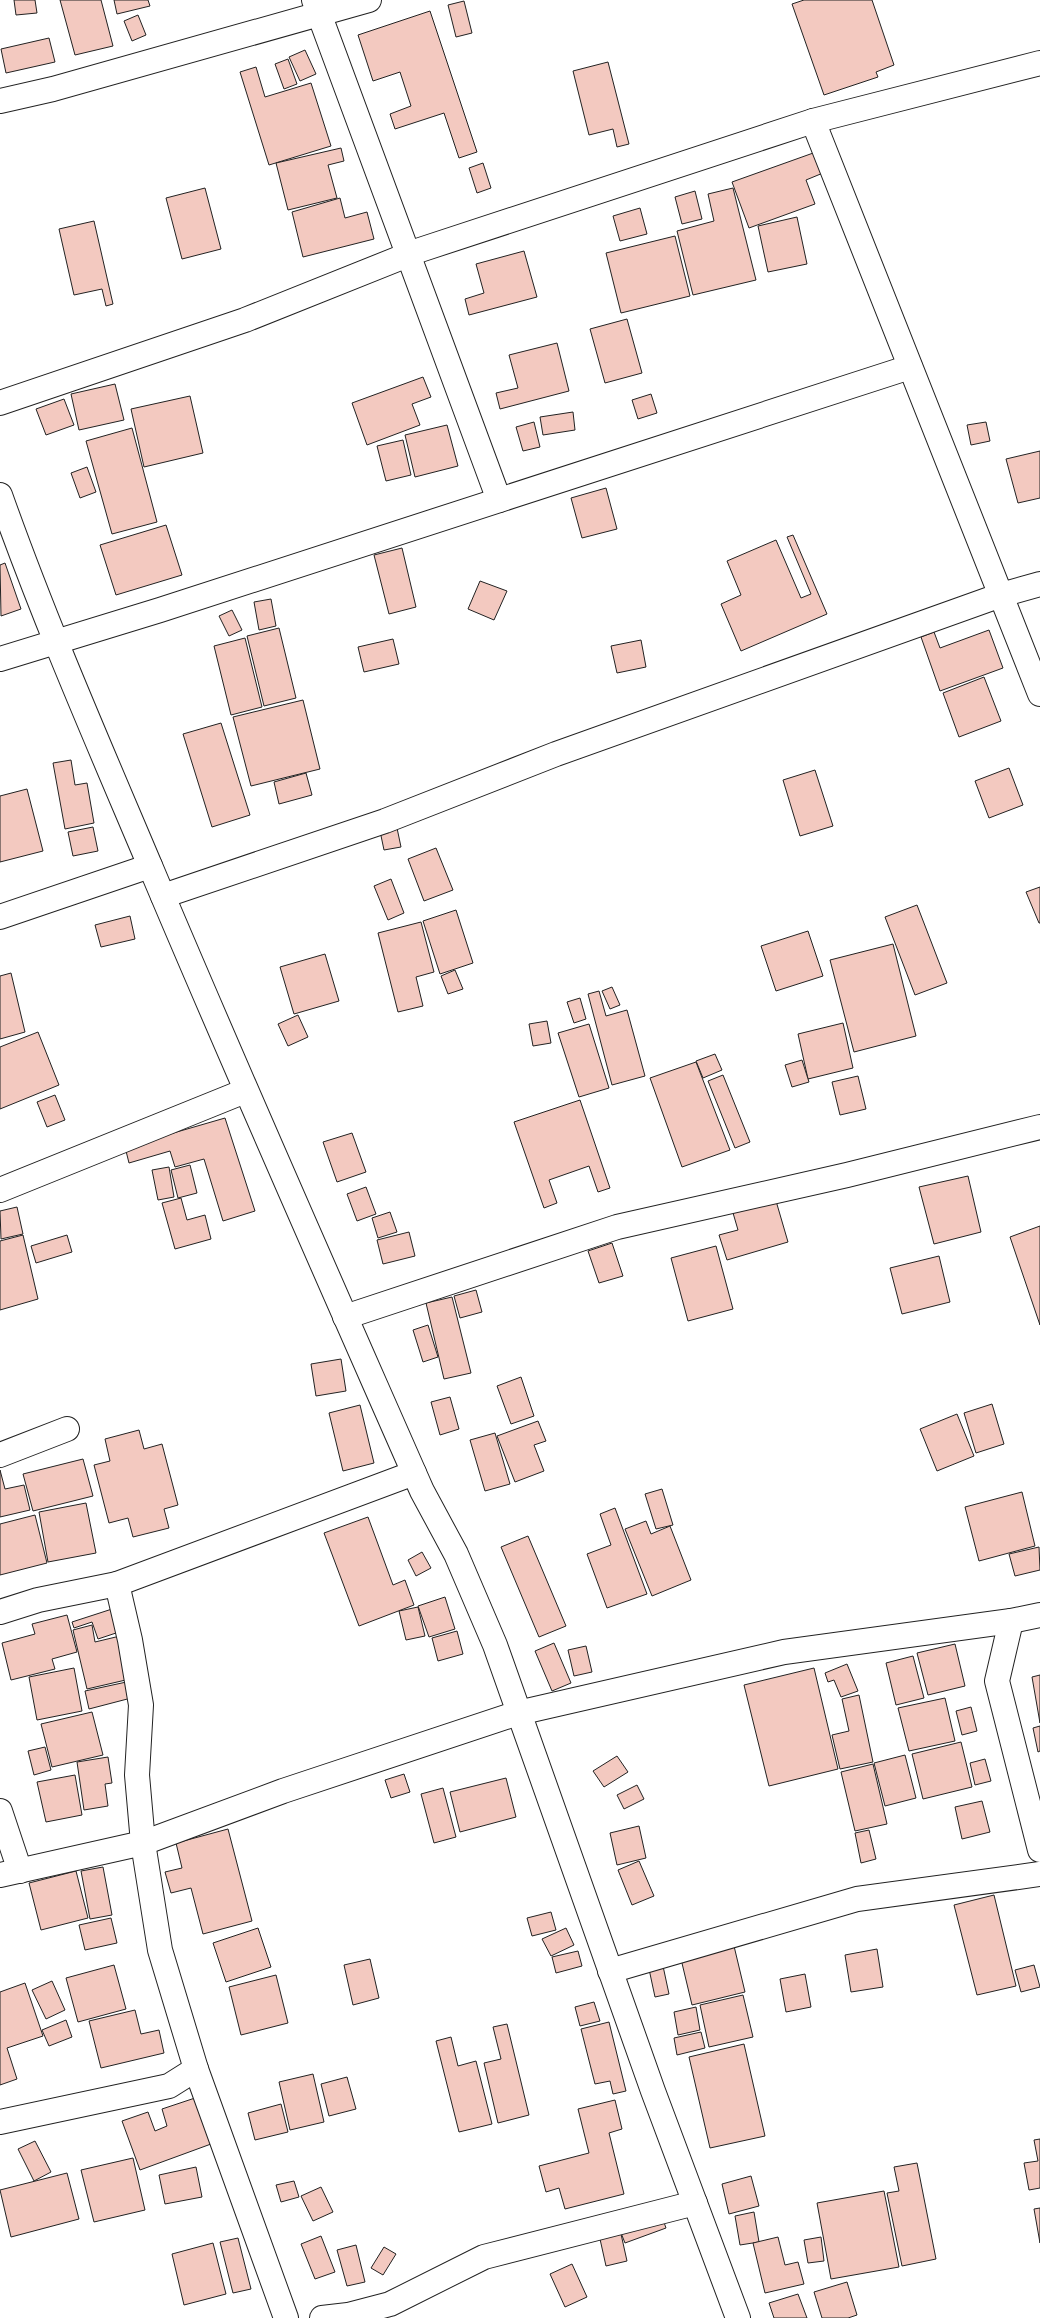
<svg xmlns="http://www.w3.org/2000/svg" width="1040" height="2318" font-family="'Exo 2',sans-serif">
<style>
.building{fill:#f3c9c0;stroke:#222}
.lines{fill:none;stroke-linecap:round;stroke-linejoin:round}
.street-casing{stroke:#222;stroke-width:26}
.street{stroke:#fff;stroke-width:24}
</style>
<rect width="100%" height="100%" fill="#fff"/>
<!-- building -->
<g class="building">
<polygon points="14,0 35,0 37,13 16,15"/>
<polygon points="60,0 101,0 113,46 75,55"/>
<polygon points="114,0 148,0 150,6 117,14"/>
<polygon points="804,0 872,0 894,65 876,72 878,77 824,95 792,4"/>
<polygon points="464,1 472,33 456,37 448,5"/>
<polygon points="430,11 477,152 459,158 444,113 395,129 390,114 411,106 400,72 373,81 358,35"/>
<polygon points="138,15 146,35 132,41 124,21"/>
<polygon points="49,38 55,62 6,73 1,49"/>
<polygon points="305,50 316,74 300,81 289,57"/>
<polygon points="288,59 297,84 284,89 275,64"/>
<polygon points="608,62 629,144 617,147 613,129 589,135 573,71"/>
<polygon points="256,67 265,97 311,83 331,146 269,165 240,72"/>
<polygon points="341,148 344,161 328,165 337,198 288,210 276,163"/>
<polygon points="816,152 823,173 806,180 815,204 749,228 732,182"/>
<polygon points="483,163 491,188 477,193 469,168"/>
<polygon points="205,188 221,249 182,259 166,198"/>
<polygon points="733,188 756,280 693,295 677,231 714,221 708,194"/>
<polygon points="695,191 702,219 682,224 675,197"/>
<polygon points="340,198 345,218 367,212 374,239 303,257 292,212"/>
<polygon points="640,208 647,234 620,241 613,216"/>
<polygon points="797,217 807,264 768,272 758,226"/>
<polygon points="94,221 113,304 106,306 102,289 74,295 59,229"/>
<polygon points="675,236 690,296 621,313 606,253"/>
<polygon points="524,251 537,297 469,315 465,299 484,293 476,264"/>
<polygon points="627,319 642,373 605,383 590,329"/>
<polygon points="557,343 569,391 500,409 496,393 518,388 509,355"/>
<polygon points="423,377 431,397 412,404 420,425 367,445 352,403"/>
<polygon points="115,384 124,420 79,430 71,394"/>
<polygon points="651,394 657,413 638,419 632,400"/>
<polygon points="190,396 203,453 144,467 131,409"/>
<polygon points="64,399 74,425 46,435 36,409"/>
<polygon points="573,412 575,430 543,435 540,417"/>
<polygon points="534,422 540,447 523,451 516,427"/>
<polygon points="986,422 990,441 971,445 967,425"/>
<polygon points="447,425 458,466 415,477 405,435"/>
<polygon points="132,428 157,522 112,534 86,441"/>
<polygon points="403,440 411,475 386,481 377,446"/>
<polygon points="1040,451 1040,498 1018,503 1006,459"/>
<polygon points="87,467 96,492 80,498 71,473"/>
<polygon points="606,488 617,529 582,538 571,498"/>
<polygon points="166,525 182,575 116,595 100,545"/>
<polygon points="793,535 827,614 741,651 721,604 741,595 727,561 776,540 801,598 811,594 787,537"/>
<polygon points="402,548 416,607 389,614 374,555"/>
<polygon points="5,563 21,609 1,616 0,565"/>
<polygon points="480,581 507,591 494,620 468,609"/>
<polygon points="271,599 276,626 259,630 254,602"/>
<polygon points="232,610 242,630 229,636 219,616"/>
<polygon points="279,628 296,698 264,706 247,636"/>
<polygon points="989,630 1003,668 940,691 921,637 934,632 940,648"/>
<polygon points="245,638 262,707 231,715 214,646"/>
<polygon points="393,639 399,664 364,672 358,647"/>
<polygon points="641,640 646,667 617,673 611,646"/>
<polygon points="984,677 1001,721 959,737 943,693"/>
<polygon points="303,700 320,769 251,786 233,717"/>
<polygon points="221,723 250,815 212,827 183,734"/>
<polygon points="71,760 75,785 87,783 94,823 65,829 53,763"/>
<polygon points="1009,768 1023,805 989,818 975,781"/>
<polygon points="815,770 833,826 800,836 783,780"/>
<polygon points="306,773 312,795 279,804 274,782"/>
<polygon points="27,789 43,851 0,862 0,796"/>
<polygon points="93,827 98,851 73,856 68,832"/>
<polygon points="397,828 401,847 384,850 380,831"/>
<polygon points="436,848 453,890 424,901 408,859"/>
<polygon points="391,879 404,913 388,920 374,886"/>
<polygon points="1040,887 1040,923 1039,923 1026,892"/>
<polygon points="917,905 947,983 915,995 885,917"/>
<polygon points="456,910 473,963 440,974 423,921"/>
<polygon points="130,916 135,939 101,947 95,925"/>
<polygon points="421,922 434,972 416,977 423,1006 398,1012 378,933"/>
<polygon points="808,931 823,976 776,991 761,946"/>
<polygon points="893,944 916,1036 854,1052 830,960"/>
<polygon points="325,954 339,1001 294,1014 280,967"/>
<polygon points="455,970 463,989 448,994 441,976"/>
<polygon points="11,973 25,1032 0,1039 0,976"/>
<polygon points="612,987 620,1005 610,1009 602,991"/>
<polygon points="599,991 606,1016 627,1010 645,1076 612,1085 588,994"/>
<polygon points="580,998 586,1019 574,1023 567,1002"/>
<polygon points="298,1015 308,1037 288,1046 278,1024"/>
<polygon points="547,1021 551,1043 533,1046 529,1024"/>
<polygon points="843,1023 853,1068 808,1079 798,1034"/>
<polygon points="589,1024 609,1088 579,1097 558,1033"/>
<polygon points="38,1032 59,1085 0,1109 0,1047"/>
<polygon points="715,1054 722,1070 703,1078 696,1061"/>
<polygon points="802,1060 809,1082 792,1087 785,1065"/>
<polygon points="696,1062 730,1150 682,1167 650,1078"/>
<polygon points="723,1075 750,1142 735,1148 708,1081"/>
<polygon points="858,1076 866,1109 840,1115 832,1082"/>
<polygon points="55,1095 65,1120 47,1127 37,1102"/>
<polygon points="580,1100 610,1188 598,1192 589,1166 549,1180 557,1203 544,1208 514,1122"/>
<polygon points="225,1118 255,1211 223,1221 204,1159 175,1167 170,1151 129,1163 125,1147"/>
<polygon points="352,1133 366,1172 337,1182 323,1142"/>
<polygon points="190,1165 197,1193 178,1198 171,1170"/>
<polygon points="169,1167 174,1197 158,1200 152,1170"/>
<polygon points="968,1176 981,1232 934,1244 919,1187"/>
<polygon points="366,1187 376,1214 357,1221 347,1194"/>
<polygon points="774,1194 788,1242 727,1260 719,1235 738,1230 731,1206"/>
<polygon points="181,1198 187,1220 205,1215 211,1239 175,1249 162,1203"/>
<polygon points="17,1207 23,1234 1,1239 0,1211"/>
<polygon points="390,1212 397,1232 378,1238 372,1218"/>
<polygon points="1040,1226 1040,1325 1010,1237"/>
<polygon points="409,1232 415,1256 383,1264 377,1240"/>
<polygon points="23,1235 38,1299 0,1310 0,1241"/>
<polygon points="67,1235 72,1252 36,1263 31,1246"/>
<polygon points="612,1243 623,1276 599,1283 588,1251"/>
<polygon points="716,1246 733,1309 688,1321 671,1258"/>
<polygon points="939,1256 950,1302 902,1314 890,1268"/>
<polygon points="476,1290 482,1312 460,1318 454,1296"/>
<polygon points="452,1297 471,1373 444,1379 426,1303"/>
<polygon points="428,1325 438,1357 423,1362 413,1330"/>
<polygon points="341,1359 346,1391 316,1396 311,1364"/>
<polygon points="521,1377 534,1416 511,1424 497,1386"/>
<polygon points="450,1397 459,1429 440,1435 431,1402"/>
<polygon points="992,1404 1004,1444 976,1453 964,1413"/>
<polygon points="360,1405 374,1463 343,1471 329,1413"/>
<polygon points="957,1414 974,1456 937,1471 920,1429"/>
<polygon points="538,1421 546,1441 534,1445 544,1471 515,1482 497,1436"/>
<polygon points="139,1430 144,1449 162,1444 178,1505 164,1509 169,1528 133,1537 128,1518 109,1523 94,1465 110,1461 105,1439"/>
<polygon points="495,1433 510,1484 485,1491 470,1440"/>
<polygon points="83,1459 93,1496 33,1511 23,1474"/>
<polygon points="0,1470 5,1489 24,1485 30,1510 0,1517"/>
<polygon points="662,1489 673,1525 656,1529 645,1494"/>
<polygon points="1022,1492 1035,1546 979,1561 965,1507"/>
<polygon points="86,1503 96,1553 48,1562 39,1512"/>
<polygon points="615,1508 647,1594 607,1608 587,1554 611,1545 600,1514"/>
<polygon points="35,1515 47,1563 0,1575 0,1524"/>
<polygon points="368,1517 393,1585 405,1580 414,1605 359,1626 324,1533"/>
<polygon points="646,1521 651,1534 670,1526 691,1580 652,1596 625,1529"/>
<polygon points="528,1536 566,1626 539,1637 501,1547"/>
<polygon points="1039,1547 1040,1570 1015,1576 1009,1554"/>
<polygon points="422,1552 431,1568 416,1576 408,1560"/>
<polygon points="445,1597 455,1629 429,1637 418,1606"/>
<polygon points="418,1607 425,1636 406,1640 399,1611"/>
<polygon points="112,1609 119,1632 98,1639 92,1622 74,1628 72,1622"/>
<polygon points="67,1615 77,1652 52,1659 55,1669 11,1680 2,1643 35,1634 32,1624"/>
<polygon points="92,1625 95,1642 120,1636 130,1679 87,1689 73,1630"/>
<polygon points="457,1631 463,1654 438,1661 432,1638"/>
<polygon points="554,1643 571,1683 552,1691 535,1651"/>
<polygon points="955,1644 965,1686 928,1695 917,1653"/>
<polygon points="586,1646 592,1672 574,1676 568,1650"/>
<polygon points="913,1656 924,1698 896,1705 886,1663"/>
<polygon points="847,1664 858,1691 841,1697 834,1680 828,1682 825,1673"/>
<polygon points="74,1668 82,1711 37,1720 29,1677"/>
<polygon points="814,1668 838,1769 769,1786 744,1685"/>
<polygon points="1040,1675 1040,1723 1032,1677"/>
<polygon points="131,1681 135,1697 89,1709 85,1691"/>
<polygon points="859,1695 873,1762 840,1769 832,1735 849,1731 842,1699"/>
<polygon points="945,1698 955,1741 909,1751 898,1708"/>
<polygon points="971,1707 977,1731 962,1735 956,1711"/>
<polygon points="92,1712 103,1755 52,1767 41,1724"/>
<polygon points="1040,1726 1040,1751 1038,1752 1033,1728"/>
<polygon points="961,1742 972,1787 923,1799 912,1754"/>
<polygon points="45,1747 51,1770 34,1775 28,1751"/>
<polygon points="905,1755 916,1798 885,1806 874,1763"/>
<polygon points="617,1756 628,1772 604,1787 593,1771"/>
<polygon points="108,1757 112,1783 105,1784 108,1806 84,1810 77,1762"/>
<polygon points="985,1759 991,1781 975,1785 970,1763"/>
<polygon points="873,1764 887,1824 855,1831 841,1772"/>
<polygon points="404,1774 410,1792 391,1798 385,1780"/>
<polygon points="75,1775 82,1815 46,1822 37,1782"/>
<polygon points="506,1778 516,1817 460,1832 450,1792"/>
<polygon points="637,1785 644,1799 624,1809 617,1795"/>
<polygon points="443,1788 456,1837 434,1843 421,1794"/>
<polygon points="982,1801 990,1832 962,1839 955,1807"/>
<polygon points="639,1826 646,1858 617,1865 610,1833"/>
<polygon points="228,1829 252,1921 203,1934 191,1888 171,1893 165,1872 182,1868 176,1843"/>
<polygon points="869,1830 876,1859 861,1863 855,1833"/>
<polygon points="639,1861 654,1896 632,1905 618,1870"/>
<polygon points="103,1867 112,1915 90,1919 81,1871"/>
<polygon points="76,1871 88,1918 41,1930 29,1883"/>
<polygon points="994,1895 1016,1986 977,1995 954,1905"/>
<polygon points="551,1912 556,1930 532,1936 527,1918"/>
<polygon points="111,1918 117,1943 85,1950 79,1925"/>
<polygon points="258,1928 271,1967 226,1982 213,1943"/>
<polygon points="566,1928 574,1945 551,1956 542,1939"/>
<polygon points="734,1946 745,1992 692,2005 681,1959"/>
<polygon points="877,1949 883,1987 851,1992 845,1955"/>
<polygon points="578,1951 582,1966 556,1973 552,1957"/>
<polygon points="370,1959 379,1998 353,2005 344,1965"/>
<polygon points="114,1965 126,2009 78,2022 66,1978"/>
<polygon points="1034,1965 1040,1987 1021,1992 1015,1970"/>
<polygon points="663,1966 669,1994 655,1997 649,1969"/>
<polygon points="805,1974 811,2007 786,2012 780,1979"/>
<polygon points="276,1975 288,2023 241,2035 229,1987"/>
<polygon points="52,1981 65,2010 46,2019 32,1990"/>
<polygon points="25,1983 43,2036 7,2048 17,2079 0,2085 0,1992"/>
<polygon points="743,1995 753,2037 709,2047 700,2005"/>
<polygon points="594,2002 600,2021 580,2026 575,2007"/>
<polygon points="696,2007 700,2030 678,2035 674,2012"/>
<polygon points="135,2010 141,2034 159,2030 164,2053 101,2068 89,2021"/>
<polygon points="66,2020 72,2037 49,2046 42,2030"/>
<polygon points="609,2022 626,2091 613,2094 610,2081 595,2084 581,2029"/>
<polygon points="507,2024 529,2115 498,2123 484,2063 501,2059 493,2027"/>
<polygon points="701,2032 705,2048 677,2055 674,2038"/>
<polygon points="451,2037 458,2066 476,2061 492,2124 459,2132 436,2041"/>
<polygon points="744,2044 765,2136 710,2148 689,2057"/>
<polygon points="313,2074 324,2122 290,2130 279,2082"/>
<polygon points="347,2077 356,2109 329,2116 321,2084"/>
<polygon points="195,2098 211,2144 140,2170 122,2121 148,2112 155,2131 167,2126 162,2109"/>
<polygon points="615,2100 622,2129 609,2133 624,2194 565,2209 559,2188 546,2192 539,2166 589,2153 578,2109"/>
<polygon points="281,2104 288,2132 255,2140 248,2113"/>
<polygon points="1040,2139 1040,2188 1029,2190 1024,2163 1038,2161 1034,2140"/>
<polygon points="35,2141 51,2172 34,2181 18,2149"/>
<polygon points="133,2158 145,2210 94,2222 81,2170"/>
<polygon points="917,2163 936,2259 902,2266 887,2193 899,2191 894,2167"/>
<polygon points="196,2167 202,2197 165,2204 159,2175"/>
<polygon points="67,2173 79,2219 11,2237 0,2190"/>
<polygon points="751,2176 759,2206 729,2214 722,2184"/>
<polygon points="294,2181 299,2197 281,2202 276,2185"/>
<polygon points="321,2187 333,2212 313,2221 301,2196"/>
<polygon points="884,2191 899,2267 831,2279 817,2203"/>
<polygon points="1040,2208 1040,2243 1034,2209"/>
<polygon points="754,2212 759,2242 740,2245 735,2216"/>
<polygon points="661,2214 666,2228 625,2243 619,2228"/>
<polygon points="621,2234 627,2261 606,2266 600,2239"/>
<polygon points="321,2236 335,2272 315,2279 301,2244"/>
<polygon points="778,2237 785,2265 798,2262 804,2284 765,2293 753,2243"/>
<polygon points="821,2237 824,2261 808,2263 804,2240"/>
<polygon points="238,2238 251,2289 233,2293 220,2242"/>
<polygon points="213,2243 226,2294 184,2305 172,2254"/>
<polygon points="356,2245 365,2282 347,2286 337,2250"/>
<polygon points="384,2247 396,2254 383,2275 371,2268"/>
<polygon points="572,2264 587,2297 565,2307 550,2274"/>
<polygon points="847,2282 857,2315 848,2318 822,2318 814,2292"/>
<polygon points="798,2294 807,2318 774,2318 769,2303"/>
</g>
<g class="lines">
<!-- street casing -->
<g class="street-casing">
<g id="street">
<polyline points="314,0 499,500"/>
<polyline points="0,101 53,89 369,0"/>
<polyline points="813,121 1040,694"/>
<polyline points="0,403 245,320 420,250 813,121 1040,63"/>
<path d="M 0,495 C 45,622 99,745 151,868 C 239,1077 331,1284 422,1491 L 456,1554 L 495,1645 L 653,2091 L 738,2318"/>
<polyline points="0,659 160,610 910,367"/>
<polyline points="163,896 385,821 556,754 1001,595 1040,584"/>
<polyline points="0,917 150,866"/>
<polyline points="0,1190 245,1091"/>
<polyline points="345,1317 617,1227 847,1175 1040,1127"/>
<polyline points="0,1455 67,1429"/>
<polyline points="117,1584 130,1640 141,1705 137,1775 143,1843 160,1950 196,2069 286,2318"/>
<polyline points="0,1612 38,1600 117,1584 414,1473"/>
<polyline points="1011,1621 997,1681 1040,1850"/>
<polyline points="0,1811 20,1871"/>
<polyline points="0,1875 143,1843 283,1791 518,1713 784,1652 1011,1621 1040,1615"/>
<polyline points="610,1971 857,1899 1040,1874"/>
<polyline points="0,2122 169,2086 196,2069"/>
<polyline points="322,2318 348,2315 390,2304 484,2257 695,2203"/>
</g>
</g>
<!-- street -->
<use href="#street" class="street"/>
</g>
</svg>
